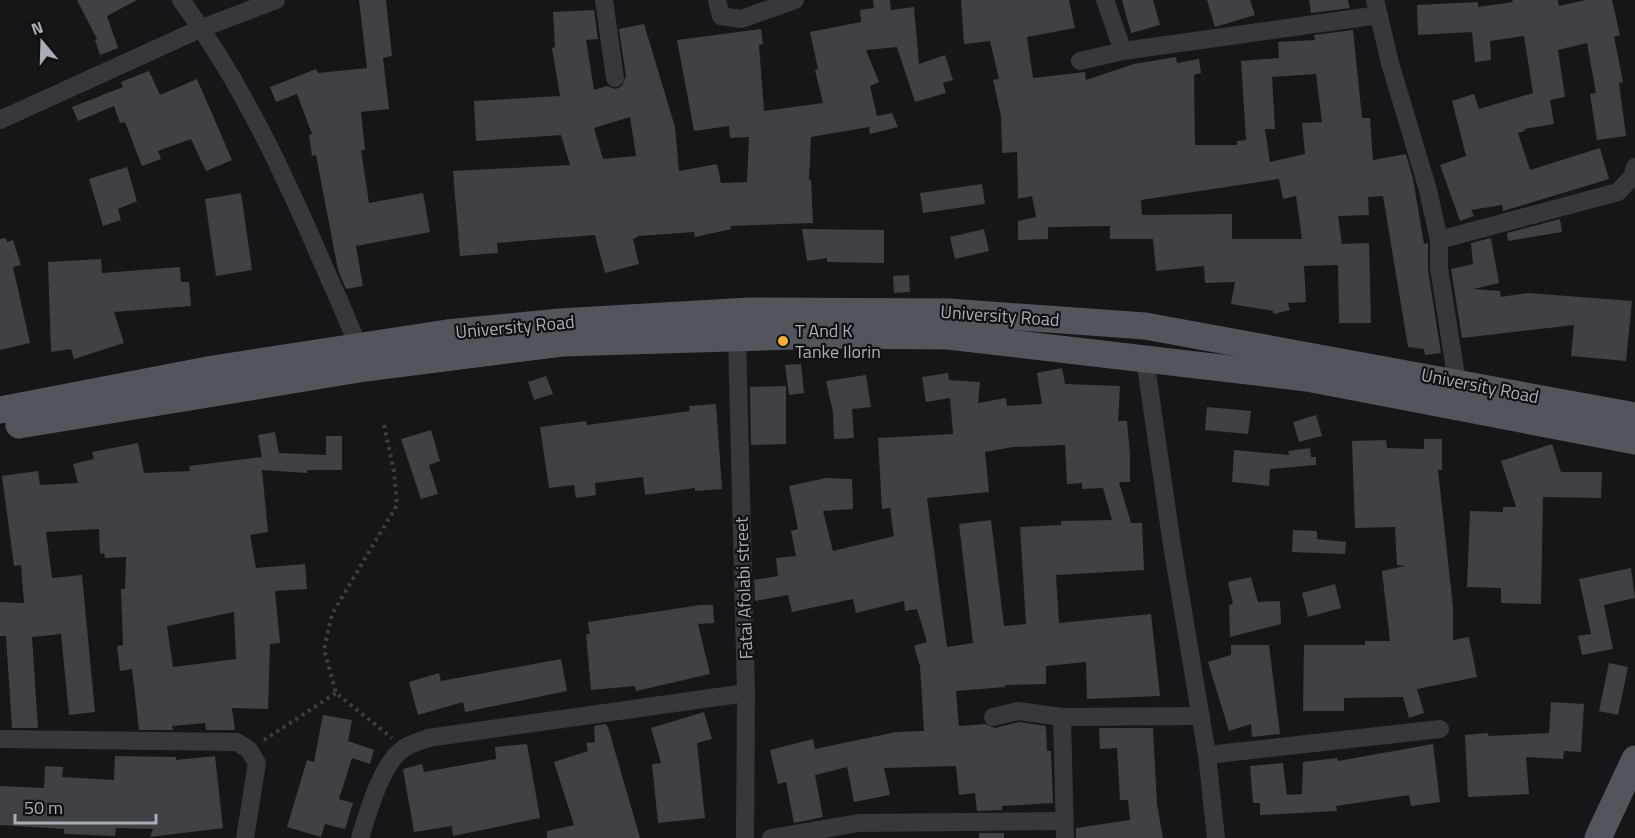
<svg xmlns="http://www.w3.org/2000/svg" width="1635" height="838" font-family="'Titillium Web',sans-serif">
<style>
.building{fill:#404145;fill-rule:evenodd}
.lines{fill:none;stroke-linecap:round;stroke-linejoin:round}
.path{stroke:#3d3f44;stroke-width:4;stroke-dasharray:3 4.5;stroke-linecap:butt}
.street{stroke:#37383d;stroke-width:18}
.primary{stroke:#53555c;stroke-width:27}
.poi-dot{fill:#f2b134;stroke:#111113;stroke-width:2}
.labels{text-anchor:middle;stroke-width:4.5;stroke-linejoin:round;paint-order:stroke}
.street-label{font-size:18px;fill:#a8adb8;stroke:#111113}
.poi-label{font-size:18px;fill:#a8adb8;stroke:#111113;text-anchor:start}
</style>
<rect width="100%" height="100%" fill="#161618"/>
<!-- building -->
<g class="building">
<polygon points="77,0 137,0 107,16 118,48 100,55 95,40 97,39"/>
<polygon points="359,0 386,0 392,56 383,58 389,109 361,112 365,150 361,150 369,203 423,193 430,232 356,246 363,286 346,289 338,270 316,155 312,156 309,135 312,134 297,94 276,102 270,87 316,69 318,73 367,68"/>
<path d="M 873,0 L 890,0 L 891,10 L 914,7 L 919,64 L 945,55 L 953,80 L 943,83 L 946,93 L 915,102 L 897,47 L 866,50 L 879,82 L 870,86 L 877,116 L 892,113 L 898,127 L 870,134 L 869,127 L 811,137 L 809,180 L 811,179 L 813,223 L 730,226 L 731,229 L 695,237 L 694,232 L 639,236 L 633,239 L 639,264 L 605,273 L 595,235 L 497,243 L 498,253 L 460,256 L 453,171 L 570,165 L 561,135 L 476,141 L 474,101 L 560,96 L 552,48 L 555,47 L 553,12 L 594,10 L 598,39 L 586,40 L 594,90 L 607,86 L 616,89 L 622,86 L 626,76 L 619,29 L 644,24 L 675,127 L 679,171 L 717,164 L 721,183 L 747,182 L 749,137 L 730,138 L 729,126 L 694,131 L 677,40 L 761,29 L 763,44 L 759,45 L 764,111 L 823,103 L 815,70 L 818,69 L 810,32 L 861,22 L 860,10 L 874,8 ZM 630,117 L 636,156 L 603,159 L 594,128 Z"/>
<path d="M 961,0 L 1069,0 L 1075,28 L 1027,37 L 1033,78 L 1085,72 L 1086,80 L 1134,64 L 1176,57 L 1177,63 L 1199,59 L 1201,73 L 1194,75 L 1195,145 L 1237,145 L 1237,141 L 1246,140 L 1241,61 L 1279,58 L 1278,42 L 1315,40 L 1314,35 L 1353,30 L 1362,118 L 1370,118 L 1373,160 L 1406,154 L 1413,179 L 1424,244 L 1428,243 L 1428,270 L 1441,353 L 1425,355 L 1424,349 L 1408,347 L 1383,196 L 1368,197 L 1369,215 L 1338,216 L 1342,244 L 1369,243 L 1371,323 L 1339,323 L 1338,265 L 1304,266 L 1306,302 L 1288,303 L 1290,310 L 1274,314 L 1273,311 L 1231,304 L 1235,282 L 1205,283 L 1204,266 L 1156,271 L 1153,239 L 1110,239 L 1110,226 L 1048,227 L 1048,239 L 1018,240 L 1018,221 L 1036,217 L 1032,196 L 1018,199 L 1017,152 L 1002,153 L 1001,116 L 993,80 L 999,79 L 990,41 L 964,44 ZM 1316,74 L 1322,122 L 1302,123 L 1305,154 L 1270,162 L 1265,129 L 1275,129 L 1272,77 ZM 1279,179 L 1283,199 L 1296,196 L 1302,239 L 1232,239 L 1232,214 L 1142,215 L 1141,200 Z"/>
<polygon points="1122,0 1153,0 1160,25 1131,33"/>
<polygon points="1207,0 1250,0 1255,15 1215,27"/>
<polygon points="1309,0 1348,0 1350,8 1311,13"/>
<polygon points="1512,0 1558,0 1559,6 1586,0 1612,0 1620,35 1614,37 1623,82 1619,83 1626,136 1597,140 1590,94 1596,93 1587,43 1558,50 1565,97 1550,100 1554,124 1524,129 1525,131 1518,133 1530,170 1600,148 1609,179 1503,211 1502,205 1471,210 1474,216 1460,221 1440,165 1466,156 1452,101 1474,94 1479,109 1533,93 1524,36 1490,41 1491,60 1475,62 1472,32 1418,35 1417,5 1478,2 1478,7 1513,2"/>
<polygon points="149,71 160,95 197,79 232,160 206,171 191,139 158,151 161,159 142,166 125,122 120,123 114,106 78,121 72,107 123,87 121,82"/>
<polygon points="127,167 137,201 118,209 121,220 103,226 89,179"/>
<polygon points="982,184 985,204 923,213 920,193"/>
<polygon points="241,193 252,270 216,276 205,199"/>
<polygon points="1560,219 1562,232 1508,241 1507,233"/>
<polygon points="802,229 884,230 884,263 827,262 827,258 807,261"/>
<polygon points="984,229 989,251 955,259 950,237"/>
<polygon points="6,238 7,242 13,240 21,265 13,267 30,343 0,350 0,239"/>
<polygon points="1491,238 1499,283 1473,289 1500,291 1501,297 1528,293 1632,301 1626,361 1571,356 1574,325 1462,338 1451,269 1473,264 1471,243"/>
<polygon points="101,259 102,273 180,267 181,282 189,282 191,306 114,312 124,343 74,359 71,349 51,352 48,262"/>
<polygon points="909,275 910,292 894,293 893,276"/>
<polygon points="801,364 804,393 789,395 785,365"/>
<path d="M 1062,368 L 1065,384 L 1120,386 L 1118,421 L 1127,421 L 1130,456 L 1130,482 L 1119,482 L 1131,523 L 1142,523 L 1144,570 L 1056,575 L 1059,623 L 1151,614 L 1160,696 L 1087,699 L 1086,662 L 1046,666 L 1046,684 L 1005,685 L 1005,687 L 956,691 L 959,726 L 985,724 L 995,728 L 1019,722 L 1046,726 L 1047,751 L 1051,751 L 1053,803 L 1002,806 L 1002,810 L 977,811 L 975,793 L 959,795 L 956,766 L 884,768 L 890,795 L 854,802 L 847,767 L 815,775 L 823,817 L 794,823 L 786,782 L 778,784 L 770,750 L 813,739 L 815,749 L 896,732 L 924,731 L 920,666 L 914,646 L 927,642 L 917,609 L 905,611 L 904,601 L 856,613 L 853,599 L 792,612 L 788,595 L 755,601 L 754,580 L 778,576 L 776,558 L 796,556 L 791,531 L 798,529 L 789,486 L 826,478 L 852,479 L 853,509 L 823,511 L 833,551 L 894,536 L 890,508 L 882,509 L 878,438 L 953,434 L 950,398 L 926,402 L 922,377 L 948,373 L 949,380 L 980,382 L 978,403 L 1006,398 L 1007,406 L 1042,404 L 1037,373 ZM 1065,445 L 1067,484 L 1082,483 L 1082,489 L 1103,488 L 1112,520 L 1061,521 L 1061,525 L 1020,527 L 1026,624 L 1004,626 L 991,520 L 959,524 L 973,643 L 947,647 L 927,498 L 989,492 L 985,452 L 1013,447 Z"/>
<polygon points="866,375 871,407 852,409 854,438 834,439 833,412 826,381"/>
<polygon points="546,376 553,394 534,400 528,382"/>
<polygon points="786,386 786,444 751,445 750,387"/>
<polygon points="716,404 722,489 695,491 695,488 645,495 643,477 595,483 596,495 576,498 574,485 549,488 540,427 586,421 587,425 690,411 689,406"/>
<polygon points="1207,407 1251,411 1248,434 1205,430"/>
<polygon points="1316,415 1322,436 1299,442 1293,422"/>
<polygon points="431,430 440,461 429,465 438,494 421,499 401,439"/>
<path d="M 275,432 L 279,453 L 326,455 L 326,436 L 342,436 L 342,470 L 307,470 L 307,473 L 262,470 L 268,532 L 250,535 L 256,568 L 305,564 L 307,589 L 275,591 L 280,643 L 270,644 L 268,709 L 232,708 L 235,730 L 206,730 L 205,723 L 172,726 L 173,730 L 139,730 L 132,669 L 120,671 L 117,646 L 123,645 L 121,589 L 125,589 L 126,557 L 105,558 L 104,553 L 100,554 L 99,529 L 46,532 L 52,578 L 82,575 L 95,712 L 69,715 L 61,634 L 32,637 L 38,728 L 12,728 L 6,636 L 0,636 L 0,602 L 24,603 L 21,565 L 14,566 L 2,476 L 38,471 L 40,485 L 78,483 L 73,464 L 94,459 L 92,452 L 138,443 L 144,473 L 190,471 L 189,466 L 262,457 L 258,435 ZM 234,612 L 236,659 L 173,667 L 167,626 Z"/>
<polygon points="1424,439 1442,439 1442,470 1438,470 1453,607 1453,640 1469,637 1477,677 1417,689 1424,713 1409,718 1403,697 1344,698 1344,711 1303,711 1304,645 1365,645 1365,641 1390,641 1382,571 1405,566 1397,565 1395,527 1355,528 1352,441 1386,440 1387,448 1424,449"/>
<polygon points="1552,444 1561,472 1602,472 1601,498 1543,497 1541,604 1501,603 1501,588 1467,587 1470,511 1503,512 1503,507 1516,507 1501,461"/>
<polygon points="1310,448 1311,457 1316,457 1316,465 1270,469 1269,486 1232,482 1234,450 1289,455 1288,451"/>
<polygon points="1293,530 1317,531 1317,539 1346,542 1345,554 1292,552"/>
<polygon points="1631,568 1635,598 1604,605 1613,649 1582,655 1578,636 1591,634 1579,579"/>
<polygon points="1251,577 1258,602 1280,601 1281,624 1230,637 1229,605 1233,604 1228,582"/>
<polygon points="1335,584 1341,608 1308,617 1302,593"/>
<polygon points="700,605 713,605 714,623 698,624 710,674 636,691 635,686 591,690 586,634 590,634 588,622"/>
<polygon points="1231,645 1269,645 1280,734 1252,737 1251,724 1229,731 1208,662 1231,655"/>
<polygon points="561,659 567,691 465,712 463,702 418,715 409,682 439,673 441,681"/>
<polygon points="1609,663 1628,667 1618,715 1599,711"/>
<polygon points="1551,702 1584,704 1581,752 1564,751 1563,759 1526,757 1529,794 1468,797 1465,735 1488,733 1488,736 1549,733"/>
<polygon points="704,712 712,739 697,743 705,818 658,823 652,764 661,763 651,728"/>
<polygon points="323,715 352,720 348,741 374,750 370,764 352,758 339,799 353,803 345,829 325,824 321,837 287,827 307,760 314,762"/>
<polygon points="605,724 608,727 640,838 547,838 547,831 574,825 554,762 588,751 586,743 595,742 594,726"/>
<polygon points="1099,728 1153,728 1157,804 1163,838 1076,838 1076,828 1130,820 1128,800 1120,800 1117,748 1100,749"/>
<polygon points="527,744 540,818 453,836 452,826 414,832 403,769 422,764 424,772 496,759 495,747"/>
<polygon points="1433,744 1440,802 1411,806 1409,795 1336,806 1337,811 1260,815 1260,803 1253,803 1250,766 1283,763 1287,795 1302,794 1303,762 1337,758 1338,761"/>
<polygon points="115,756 176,757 176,760 215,756 223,828 150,837 153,829 116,828 115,836 64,834 64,829 0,825 0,786 44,788 45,766 63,767 62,777 114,780"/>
<rect x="979" y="833" width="25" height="5"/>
</g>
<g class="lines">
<!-- path -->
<g class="path">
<polyline points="384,425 394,471 397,505 332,614 324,649 336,693 392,738"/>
<polyline points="264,740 336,693"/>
</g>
<!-- street -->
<g class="street">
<path d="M 181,0 C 240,80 283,171 322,262 C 335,293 351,324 361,356"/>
<polyline points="604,0 615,78"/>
<polyline points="717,0 721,16 741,19 795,0"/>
<polyline points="1105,0 1123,51"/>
<polyline points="1375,0 1390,63 1428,190 1439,240 1439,268 1457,382"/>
<polyline points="1080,61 1123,51 1379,15"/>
<polyline points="0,120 202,28 276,0"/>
<polyline points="1439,240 1618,192 1632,177 1635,167"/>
<polyline points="737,337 746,693 745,838"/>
<polyline points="1145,359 1172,545 1207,755 1216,838"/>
<polyline points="993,717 1018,711 1062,717 1201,716"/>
<polyline points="1062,717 1065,838"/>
<polyline points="0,739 237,742 249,750 257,763 245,838"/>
<polyline points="1207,755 1440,729"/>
<path d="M 360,838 C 368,813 382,760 406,747 C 413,743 421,741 428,738 L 746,693"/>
<polyline points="771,838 858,823 1064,821"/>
</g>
<!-- primary -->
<g class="primary">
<polyline points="0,410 213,369 447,333 560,322 749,311 949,312 1145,326 1635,416"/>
<polyline points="19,425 365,368 562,343 826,335 948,336 1307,378 1635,441"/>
<polyline points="1598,838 1635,759"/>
</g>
</g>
<!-- markers -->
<circle class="poi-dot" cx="783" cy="341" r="6"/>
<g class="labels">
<!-- street labels -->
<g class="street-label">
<text transform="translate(1000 316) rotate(4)" y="6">University Road</text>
<text transform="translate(515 327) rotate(-5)" y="6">University Road</text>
<text transform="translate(1480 386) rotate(11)" y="6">University Road</text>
<text transform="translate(744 588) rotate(-92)" y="6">Fatai Afolabi street</text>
</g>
<!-- poi labels -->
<g class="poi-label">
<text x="795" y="337">T And K<tspan x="795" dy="21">Tanke Ilorin</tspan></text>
</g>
</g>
<!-- north arrow -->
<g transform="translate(42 42) rotate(341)" stroke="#111113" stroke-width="4.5" paint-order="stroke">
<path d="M0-4.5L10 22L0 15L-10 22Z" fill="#a8adb8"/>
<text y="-9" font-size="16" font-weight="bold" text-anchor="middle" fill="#a8adb8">N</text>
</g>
<!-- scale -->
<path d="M15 814v9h141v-9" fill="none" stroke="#a8adb8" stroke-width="3"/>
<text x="24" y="814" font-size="18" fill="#a8adb8" stroke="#111113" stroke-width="4.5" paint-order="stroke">50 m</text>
</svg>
